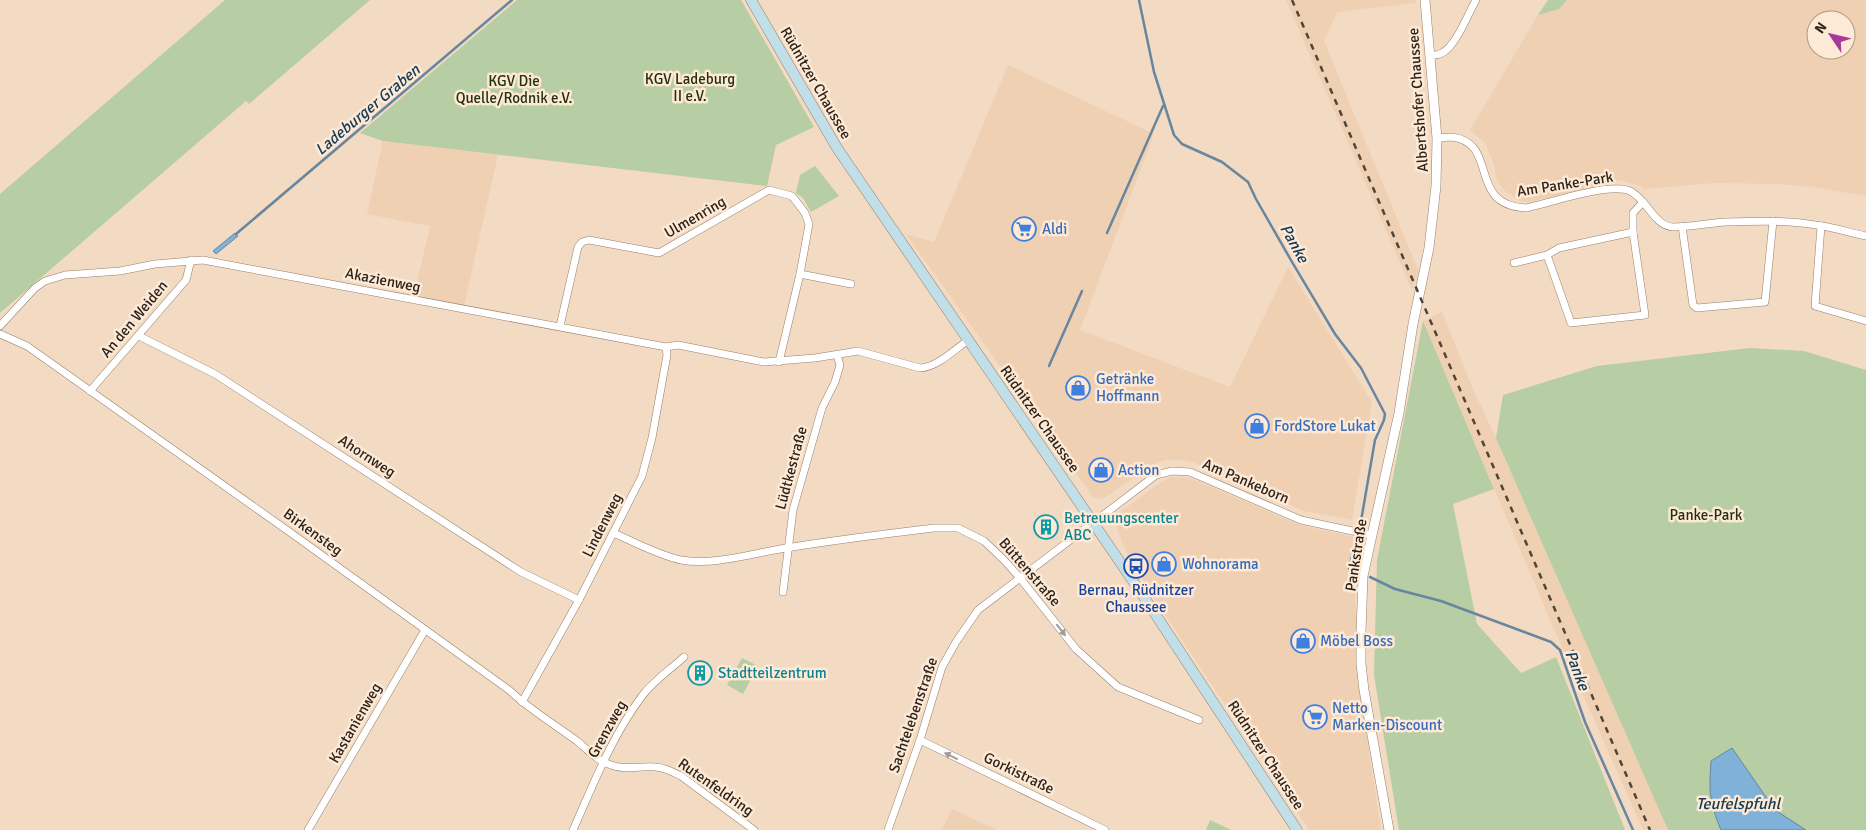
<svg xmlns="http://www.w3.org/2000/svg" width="1866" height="830" font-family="Signika,sans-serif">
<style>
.built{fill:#efd0b3;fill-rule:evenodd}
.green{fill:#b7cda3}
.water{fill:#80b1d8;stroke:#67869f}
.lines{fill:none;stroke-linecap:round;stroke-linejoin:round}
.stream{stroke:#67869f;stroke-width:2.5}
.minor-casing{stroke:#96806a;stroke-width:8}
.tertiary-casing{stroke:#96806a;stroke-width:10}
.secondary-casing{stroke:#96806a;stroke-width:11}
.minor{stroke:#fff;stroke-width:7}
.tertiary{stroke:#fff;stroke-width:9}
.secondary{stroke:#c0dfe9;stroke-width:10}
.rail{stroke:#514539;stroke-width:2.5;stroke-dasharray:6 6;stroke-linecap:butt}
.oneway{fill:#a09c98}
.labels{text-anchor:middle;stroke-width:5;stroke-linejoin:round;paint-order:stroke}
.park-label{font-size:15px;fill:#21320c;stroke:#fde9d5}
.street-label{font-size:15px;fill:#2c231a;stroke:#fde9d5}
.shop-label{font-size:15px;fill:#366cbe;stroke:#fde9d5;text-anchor:start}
.culture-label{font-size:15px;fill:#0d838f;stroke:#fde9d5;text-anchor:start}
.transit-label{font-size:15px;fill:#164399;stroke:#fde9d5}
.water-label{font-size:16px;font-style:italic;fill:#133954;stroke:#fde9d5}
</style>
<rect width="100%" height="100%" fill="#f3dac3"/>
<!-- built -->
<g class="built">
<polygon points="1286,0 1416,0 1416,3 1337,12 1324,41 1419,272 1412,290"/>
<path d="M 1567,0 L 1866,0 L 1866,196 L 1812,187 L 1777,184 L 1715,183 L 1644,189 L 1640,186 L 1620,180 L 1530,202 L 1521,201 L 1506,192 L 1497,181 L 1494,165 L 1486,144 L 1470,130 L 1538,15 L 1559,9 ZM 1816,20 L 1846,20 L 1846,50 L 1816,50 Z"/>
<polygon points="1008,65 1154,134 1080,330 1230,387 1288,267 1372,402 1352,520 1304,511 1195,463 1183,460 1165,460 1152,465 1103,499 1093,497 906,234 934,242"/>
<polygon points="383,141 498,155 464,306 414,296 430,226 367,214"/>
<polygon points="1442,312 1472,387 1496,438 1668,830 1643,830 1553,627 1423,321"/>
<polygon points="1171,477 1190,478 1300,525 1353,537 1358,678 1381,830 1309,830 1148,589 1123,545 1113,517 1161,482"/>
<polygon points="952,809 997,830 942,830"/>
</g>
<!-- green -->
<g class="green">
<polygon points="225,0 370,0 249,104 246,101 0,313 0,194"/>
<polygon points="517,0 741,0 814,127 776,145 767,186 383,141 360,133"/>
<polygon points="1548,0 1567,0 1559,9 1538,15"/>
<polygon points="815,166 839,196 811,212 803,198 796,193 800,175"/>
<polygon points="1423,321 1494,489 1453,504 1477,624 1521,673 1556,657 1625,830 1399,830 1374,675 1377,560"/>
<polygon points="1750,348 1804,351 1866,370 1866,830 1668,830 1496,438 1503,395 1597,366"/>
<polygon points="742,658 758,666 743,694 727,685"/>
<polygon points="1210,820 1231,830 1206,830"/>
</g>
<!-- water -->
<g class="water">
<polygon points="235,233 238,236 216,254 213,251"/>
<path d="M 1732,748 L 1775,810 L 1806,830 L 1721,830 C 1709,801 1709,792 1711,761 Z"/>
</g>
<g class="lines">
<!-- stream -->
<g class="stream">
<polyline points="1139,0 1154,72 1174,135 1182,144 1222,162 1248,182 1256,199 1292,262 1335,334 1361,368 1385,414 1384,420 1375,440 1361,521"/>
<polyline points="1107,233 1163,106"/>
<polyline points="236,234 512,0"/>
<polyline points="1049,366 1082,291"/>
<polyline points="1356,537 1349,569 1358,572"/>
<polyline points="1370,577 1395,589 1441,601 1551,642 1560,650 1585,722 1633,830"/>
</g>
<!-- minor casing -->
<g class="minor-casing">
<g id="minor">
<path d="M 1431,56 C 1434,55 1439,55 1442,53 C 1456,46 1468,14 1476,0"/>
<path d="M 1437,138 C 1442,138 1447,137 1452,137 C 1500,143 1466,205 1526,208 C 1550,203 1610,182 1630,191 C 1647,199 1654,226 1673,227 C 1691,227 1709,223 1726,222 C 1758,221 1790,220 1822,226 C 1836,228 1851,233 1866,236"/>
<polyline points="1682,226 1693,305 1697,308 1765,302 1773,221"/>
<polyline points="1821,226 1815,306 1866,321"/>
<polyline points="1547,255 1571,323 1645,315 1633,232 1633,213 1643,202"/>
<polyline points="1514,263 1547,255 1559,248 1633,232"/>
<polyline points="800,274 851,284"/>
<path d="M 0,326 L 35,288 L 45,281 L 65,275 L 120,271 L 155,264 L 203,260 L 666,347 L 678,345 L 764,362 L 815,358 L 858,351 L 920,368 C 937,367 953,351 967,341"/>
<polyline points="560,326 578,247 582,242 589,240 659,253 769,190 792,196 805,213 809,224 800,274 779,362"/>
<path d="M 0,334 L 27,346 L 291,533 L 509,690 C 530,710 554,724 577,741 C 588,750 596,760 611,765 C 626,771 641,765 656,767 C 666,768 673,772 681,776 L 754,830"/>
<polyline points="139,336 215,374 521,572 579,600"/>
<polyline points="90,391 186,280 191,260"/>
<path d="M 613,533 C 635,542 658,555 681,560 C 713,566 754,553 786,548 C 835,540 884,534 934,528 L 958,528 L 984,541 L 1004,560 L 1020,578 L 1076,649 L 1118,687 L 1199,720"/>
<polyline points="783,592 793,510 822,408 835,382 840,365 837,355"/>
<polyline points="522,702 579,600 642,476 652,438 667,355 666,347"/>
<polyline points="920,740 1105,830"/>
<polyline points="308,830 425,630"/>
<path d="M 573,830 C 593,785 612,736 642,696 C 654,680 670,670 684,657"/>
<polyline points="888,830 920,740 942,667 956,642 978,610 1156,475 1172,471 1190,472 1301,520 1371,535"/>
</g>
</g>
<!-- tertiary casing -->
<g class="tertiary-casing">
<polyline id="tertiary" points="1389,830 1364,690 1361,664 1361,632 1363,576 1399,413 1413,324 1429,248 1436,186 1437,138 1425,0"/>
</g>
<!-- secondary casing -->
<g class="secondary-casing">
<polyline id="secondary" points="751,0 837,148 1148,603 1297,830"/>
</g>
<!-- minor -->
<use href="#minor" class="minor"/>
<!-- tertiary -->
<use href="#tertiary" class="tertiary"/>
<!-- secondary -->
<use href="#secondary" class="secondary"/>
<!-- rail -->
<polyline class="rail" points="1292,0 1650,830"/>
</g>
<!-- one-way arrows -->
<defs><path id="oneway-solid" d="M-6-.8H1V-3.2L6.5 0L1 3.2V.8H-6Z" transform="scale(1.25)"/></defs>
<g class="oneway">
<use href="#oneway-solid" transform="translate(1061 630) rotate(52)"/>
<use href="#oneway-solid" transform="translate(951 756) rotate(-154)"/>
</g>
<!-- icons -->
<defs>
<g id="supermarket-ring" transform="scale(1.25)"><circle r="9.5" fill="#fde9d5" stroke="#3f7fe0" stroke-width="1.5"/><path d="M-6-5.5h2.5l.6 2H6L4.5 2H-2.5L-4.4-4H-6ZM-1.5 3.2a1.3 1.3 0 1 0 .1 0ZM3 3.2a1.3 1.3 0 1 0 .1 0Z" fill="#3f7fe0"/></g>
<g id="shop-ring" transform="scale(1.25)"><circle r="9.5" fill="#fde9d5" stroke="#3f7fe0" stroke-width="1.5"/><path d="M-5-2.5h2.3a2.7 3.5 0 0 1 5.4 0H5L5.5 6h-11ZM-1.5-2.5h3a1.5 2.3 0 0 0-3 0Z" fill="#3f7fe0"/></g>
<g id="building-ring" transform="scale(1.25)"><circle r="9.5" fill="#fde9d5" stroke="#0f9aa8" stroke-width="1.5"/><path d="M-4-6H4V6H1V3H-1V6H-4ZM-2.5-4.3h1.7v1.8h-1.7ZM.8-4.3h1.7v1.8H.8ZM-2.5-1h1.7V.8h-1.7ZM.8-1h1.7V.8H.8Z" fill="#0f9aa8"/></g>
<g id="bus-ring" transform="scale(1.25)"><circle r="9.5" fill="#fde9d5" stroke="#1a4fb4" stroke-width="1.5"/><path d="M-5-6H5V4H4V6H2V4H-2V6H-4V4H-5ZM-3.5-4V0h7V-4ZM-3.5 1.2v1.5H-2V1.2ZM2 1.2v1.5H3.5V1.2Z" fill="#1a4fb4"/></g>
</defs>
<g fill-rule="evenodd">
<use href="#supermarket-ring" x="1024" y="229"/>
<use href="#shop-ring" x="1078" y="388"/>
<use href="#shop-ring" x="1257" y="426"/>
<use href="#shop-ring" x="1101" y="470"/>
<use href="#building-ring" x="1046" y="527"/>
<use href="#shop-ring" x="1164" y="564"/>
<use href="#bus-ring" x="1136" y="566"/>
<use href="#shop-ring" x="1303" y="641"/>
<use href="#building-ring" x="700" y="673"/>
<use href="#supermarket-ring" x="1315" y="717"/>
</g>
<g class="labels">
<!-- park labels -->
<g class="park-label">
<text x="690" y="84">KGV Ladeburg<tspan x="690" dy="17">II e.V.</tspan></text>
<text x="514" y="86">KGV Die<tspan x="514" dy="17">Quelle/Rodnik e.V.</tspan></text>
<text x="1706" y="520">Panke-Park</text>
</g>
<!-- street labels -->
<g class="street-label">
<text transform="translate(816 83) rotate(60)" y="5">Rüdnitzer Chaussee</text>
<text transform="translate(1418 100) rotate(-94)" y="5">Albertshofer Chaussee</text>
<text transform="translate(1565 184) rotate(-9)" y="5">Am Panke-Park</text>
<text transform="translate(695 217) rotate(-30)" y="5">Ulmenring</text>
<text transform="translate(383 280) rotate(11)" y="5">Akazienweg</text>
<text transform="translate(134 319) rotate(-50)" y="5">An den Weiden</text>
<text transform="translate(1040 419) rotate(55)" y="5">Rüdnitzer Chaussee</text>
<text transform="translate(367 456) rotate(33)" y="5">Ahornweg</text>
<text transform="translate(791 468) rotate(-75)" y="5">Lüdtkestraße</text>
<text transform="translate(1246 481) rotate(23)" y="5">Am Pankeborn</text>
<text transform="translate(602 525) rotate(-63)" y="5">Lindenweg</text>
<text transform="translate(313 532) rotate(36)" y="5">Birkensteg</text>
<text transform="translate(1356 555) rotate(-81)" y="5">Pankstraße</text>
<text transform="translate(1030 572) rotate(49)" y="5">Büttenstraße</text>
<text transform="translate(913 715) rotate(-71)" y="5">Sachtelebenstraße</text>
<text transform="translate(355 723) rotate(-60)" y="5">Kastanienweg</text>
<text transform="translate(607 729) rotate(-61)" y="5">Grenzweg</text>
<text transform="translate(1266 755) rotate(57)" y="5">Rüdnitzer Chaussee</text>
<text transform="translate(1019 773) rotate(26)" y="5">Gorkistraße</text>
<text transform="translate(716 787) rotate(35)" y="5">Rutenfeldring</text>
</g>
<!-- shop labels -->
<g class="shop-label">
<text x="1042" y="234">Aldi</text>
<text x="1096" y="384">Getränke<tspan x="1096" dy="17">Hoffmann</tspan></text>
<text x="1274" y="431">FordStore Lukat</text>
<text x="1118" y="475">Action</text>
<text x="1182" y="569">Wohnorama</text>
<text x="1320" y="646">Möbel Boss</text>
<text x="1332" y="713">Netto<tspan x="1332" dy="17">Marken-Discount</tspan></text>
</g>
<!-- culture labels -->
<g class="culture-label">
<text x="1064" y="523">Betreuungscenter<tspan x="1064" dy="17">ABC</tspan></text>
<text x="718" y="678">Stadtteilzentrum</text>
</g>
<!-- transit labels -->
<g class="transit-label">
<text x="1136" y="595">Bernau, Rüdnitzer<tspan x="1136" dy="17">Chaussee</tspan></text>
</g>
<!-- water labels -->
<g class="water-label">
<text transform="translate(367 109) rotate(-40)" y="6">Ladeburger Graben</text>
<text transform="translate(1295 243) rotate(61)" y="6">Panke</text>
<text transform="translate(1578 670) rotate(69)" y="6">Panke</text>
<text x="1738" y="809">Teufelspfuhl</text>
</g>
</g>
<!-- north arrow -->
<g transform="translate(1831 35) rotate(305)"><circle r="24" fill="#fde9d5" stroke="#a99a8a"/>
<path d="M0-4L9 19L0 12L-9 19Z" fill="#a63999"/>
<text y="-8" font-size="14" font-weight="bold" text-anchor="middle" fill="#2c231a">N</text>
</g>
</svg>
